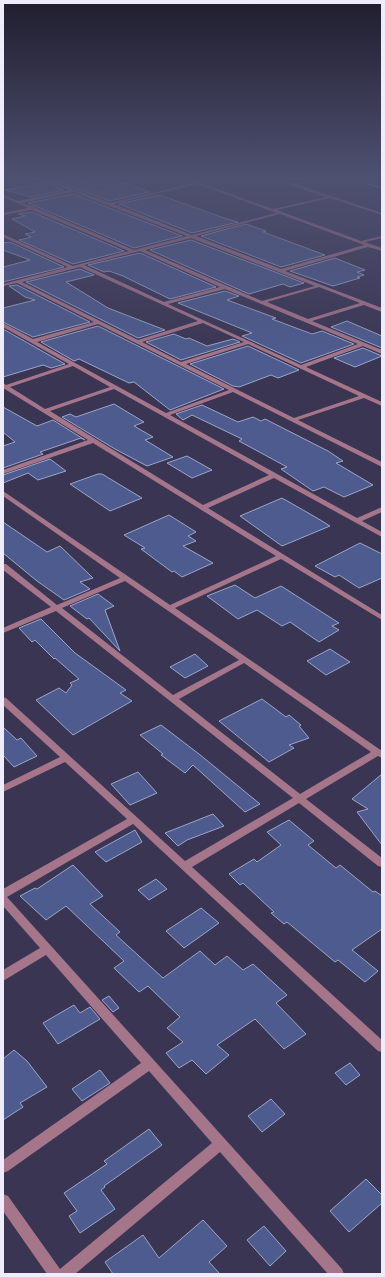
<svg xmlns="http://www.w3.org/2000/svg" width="385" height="1277" font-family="'Titillium Web',sans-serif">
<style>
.building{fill:#4d5b8e;stroke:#9ba6c9}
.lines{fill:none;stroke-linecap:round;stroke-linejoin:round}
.minor{fill:#a5758a;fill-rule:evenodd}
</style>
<rect width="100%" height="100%" fill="#3a3553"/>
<!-- building -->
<g class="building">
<polygon points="73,178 84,183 90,182 100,185 105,184 109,186 126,183 150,192 110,201 56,181"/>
<polygon points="47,182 64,190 30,197 5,190"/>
<polygon points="73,194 182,236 134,248 28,203"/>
<polygon points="160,195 224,218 238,222 192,233 119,204"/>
<polygon points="32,212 124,251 73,264 19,240 31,237 25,234 35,232 12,219 25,216 19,214"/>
<polygon points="246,224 266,231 263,232 325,255 281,267 201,236"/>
<polygon points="191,240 304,283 290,287 283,284 249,294 150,250"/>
<polygon points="10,242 64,267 3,282 3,267 30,260 3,250 3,243"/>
<polygon points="140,253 216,287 170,299 123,276 109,271 104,272 88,265"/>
<polygon points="335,258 365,270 357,272 364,275 357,277 360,278 333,286 290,271"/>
<polygon points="80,269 94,275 66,282 108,308 165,330 138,338 26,282"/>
<polygon points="17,285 90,322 33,337 3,322 3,308 35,300 25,297 9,286"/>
<polygon points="225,291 239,296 227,300 276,318 272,319 312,334 322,331 354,344 301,363 242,336 252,333 178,303"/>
<polygon points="347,321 382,336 382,348 331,327"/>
<polygon points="98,326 224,389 170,410 134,382 129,383 79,359 74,361 41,342"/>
<polygon points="3,329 65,364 51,368 43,365 3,377"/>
<polygon points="174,334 186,339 189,338 207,346 233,339 240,342 181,360 146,342"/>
<polygon points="248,346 299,370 278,378 271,375 239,387 233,386 190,364"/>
<polygon points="363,348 382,356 355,367 334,358"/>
<polygon points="114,404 144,422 134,426 153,437 145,440 173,457 147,466 115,449 62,417 70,414 76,417"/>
<polygon points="202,405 238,422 253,417 261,421 265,419 328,451 343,461 336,463 373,485 344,497 324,487 313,491 281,469 287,467 239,441 242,439 192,415 183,420 176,414"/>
<polygon points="3,407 37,426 53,420 85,440 81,438 40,452 43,454 3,468 3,446 15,442 3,432"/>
<polygon points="187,456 212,470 192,478 167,463"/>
<polygon points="50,459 66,471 38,480 28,473 3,483 3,475"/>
<polygon points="98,474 102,474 142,498 110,511 70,484"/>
<polygon points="282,498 317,518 330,526 282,546 240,516"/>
<polygon points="169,515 196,532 188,536 196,541 183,546 213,563 182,577 174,571 172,572 141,549 145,548 124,535"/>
<polygon points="3,522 47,552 60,546 93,578 80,582 90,589 64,600 37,581 3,553"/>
<polygon points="360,543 382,554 382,578 359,588 339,575 335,577 315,566"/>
<polygon points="235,585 255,598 281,586 339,623 332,626 339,630 319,642 290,622 282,626 257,610 238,619 207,596"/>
<polygon points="98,594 114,606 105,610 120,651 89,618 87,619 70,606"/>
<polygon points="41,619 75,653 126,690 120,693 132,701 73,735 36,700 59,688 66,693 72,685 70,683 79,679 55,658 54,659 35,640 32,642 19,628"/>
<polygon points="330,649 350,662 326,675 307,661"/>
<polygon points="195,654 208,666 185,678 170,667"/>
<polygon points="262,699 286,717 289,715 301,725 299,726 309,738 289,745 294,748 269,762 219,721"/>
<polygon points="161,725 199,754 260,804 245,812 193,765 185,773 161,755 163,754 140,735"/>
<polygon points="3,727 17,740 21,738 37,756 14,767 3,755"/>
<polygon points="138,772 157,793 130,805 111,784"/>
<polygon points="382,774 382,845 357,812 368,809 352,799"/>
<polygon points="213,814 224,826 187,840 178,846 165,833"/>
<polygon points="289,820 314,841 308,845 336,868 340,865 373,892 375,891 382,896 382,929 352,950 378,971 365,982 338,960 335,962 287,922 284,924 271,913 274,912 243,883 240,885 229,874 254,859 257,862 281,845 267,832"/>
<polygon points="135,830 142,842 106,862 95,852"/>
<polygon points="73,865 103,896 90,904 120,932 116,935 163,978 200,951 215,965 227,956 243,970 253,964 287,995 276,1003 306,1034 284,1049 255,1019 217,1045 229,1055 206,1074 192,1060 179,1068 166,1053 183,1042 167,1028 180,1017 148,986 139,992 114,968 124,961 66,906 46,920 20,896 35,888 37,889"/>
<polygon points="156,879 167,889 149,900 138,890"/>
<polygon points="201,908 219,923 184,948 166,931"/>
<polygon points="109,996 119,1008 113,1012 102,1000"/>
<polygon points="74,1005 80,1013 90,1007 100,1019 58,1044 43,1023"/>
<polygon points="14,1050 27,1061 47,1087 20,1103 23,1107 3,1120 3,1059"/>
<polygon points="350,1063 360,1075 346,1085 335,1073"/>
<polygon points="100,1070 110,1083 82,1101 72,1089"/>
<polygon points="271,1099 285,1114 262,1132 248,1116"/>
<polygon points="149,1129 162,1145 104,1186 105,1187 101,1190 115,1209 80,1233 69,1216 77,1211 64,1193 107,1164 104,1161"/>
<polygon points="366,1179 382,1195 382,1203 349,1232 330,1211"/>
<polygon points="203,1220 227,1246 209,1262 220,1274 113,1274 105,1262 143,1235 159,1258"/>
<polygon points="264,1226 286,1251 270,1266 247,1240"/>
</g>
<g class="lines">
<!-- minor -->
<g class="minor">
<path d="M 40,178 L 44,178 L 110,203 L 194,183 L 182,178 L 186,178 L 273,209 L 326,197 L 272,179 L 271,178 L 275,178 L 295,184 L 327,178 L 326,179 L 298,185 L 382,213 L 382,215 L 330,198 L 277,210 L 361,241 L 382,236 L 382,238 L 365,242 L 382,248 L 382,251 L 368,247 L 285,271 L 382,308 L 382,312 L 364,305 L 312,321 L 382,350 L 382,354 L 363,346 L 306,367 L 382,402 L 382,406 L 364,398 L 298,420 L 382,462 L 382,467 L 233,392 L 170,415 L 357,518 L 382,507 L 382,512 L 362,521 L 382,532 L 382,537 L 274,478 L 208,508 L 382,615 L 382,620 L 281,559 L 175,608 L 382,751 L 382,758 L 378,756 L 306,799 L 382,858 L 382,867 L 378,866 L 299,803 L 192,867 L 382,1040 L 382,1052 L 378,1051 L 133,824 L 7,897 L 342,1269 L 344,1274 L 328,1274 L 220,1152 L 75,1274 L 47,1274 L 3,1211 L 3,1194 L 8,1196 L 60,1269 L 212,1143 L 149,1071 L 8,1171 L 3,1173 L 3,1160 L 141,1063 L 46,955 L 3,981 L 3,970 L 40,948 L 3,906 L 3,889 L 127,819 L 65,762 L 3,792 L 3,785 L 60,757 L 3,705 L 3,697 L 6,698 L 185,861 L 293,798 L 56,611 L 3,633 L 3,628 L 51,607 L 3,570 L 3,564 L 6,564 L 57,605 L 120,578 L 3,496 L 3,491 L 170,605 L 276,556 L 93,443 L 3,474 L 3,470 L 88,440 L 3,388 L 3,383 L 6,385 L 69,364 L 3,327 L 3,323 L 33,339 L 94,322 L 17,283 L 3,286 L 3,284 L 68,267 L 3,237 L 3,234 L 73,266 L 129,251 L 32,210 L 3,215 L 3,213 L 28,208 L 3,197 L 3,195 L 18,201 L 69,190 ZM 198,184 L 276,213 L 192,235 L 114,204 ZM 73,192 L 187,236 L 134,250 L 36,208 L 35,207 L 22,203 ZM 280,214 L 364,245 L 281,269 L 196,236 ZM 191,238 L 315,286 L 262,301 L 145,250 ZM 140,251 L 220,287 L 164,302 L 84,265 ZM 80,267 L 198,321 L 138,340 L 22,282 ZM 319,287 L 360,303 L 308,319 L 267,302 ZM 225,289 L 358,344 L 301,365 L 168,304 ZM 203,323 L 244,342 L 181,362 L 142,342 ZM 98,324 L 229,390 L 166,413 L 37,342 ZM 248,344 L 359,396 L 294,418 L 186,364 ZM 73,366 L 110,387 L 45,409 L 10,387 ZM 114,389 L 269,475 L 203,505 L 50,411 ZM 125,581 L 239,660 L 173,695 L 62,608 ZM 244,663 L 371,752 L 300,794 L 179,699 Z"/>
<polygon points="346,178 350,178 382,187 382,189"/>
</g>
</g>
<!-- sky -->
<linearGradient id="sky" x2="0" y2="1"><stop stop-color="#201d2e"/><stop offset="0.5" stop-color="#4f5171"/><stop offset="1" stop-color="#4f5171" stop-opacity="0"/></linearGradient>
<rect width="385" height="356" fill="url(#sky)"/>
<!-- border -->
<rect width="385" height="1277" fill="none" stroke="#efedfc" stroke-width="8"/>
</svg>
